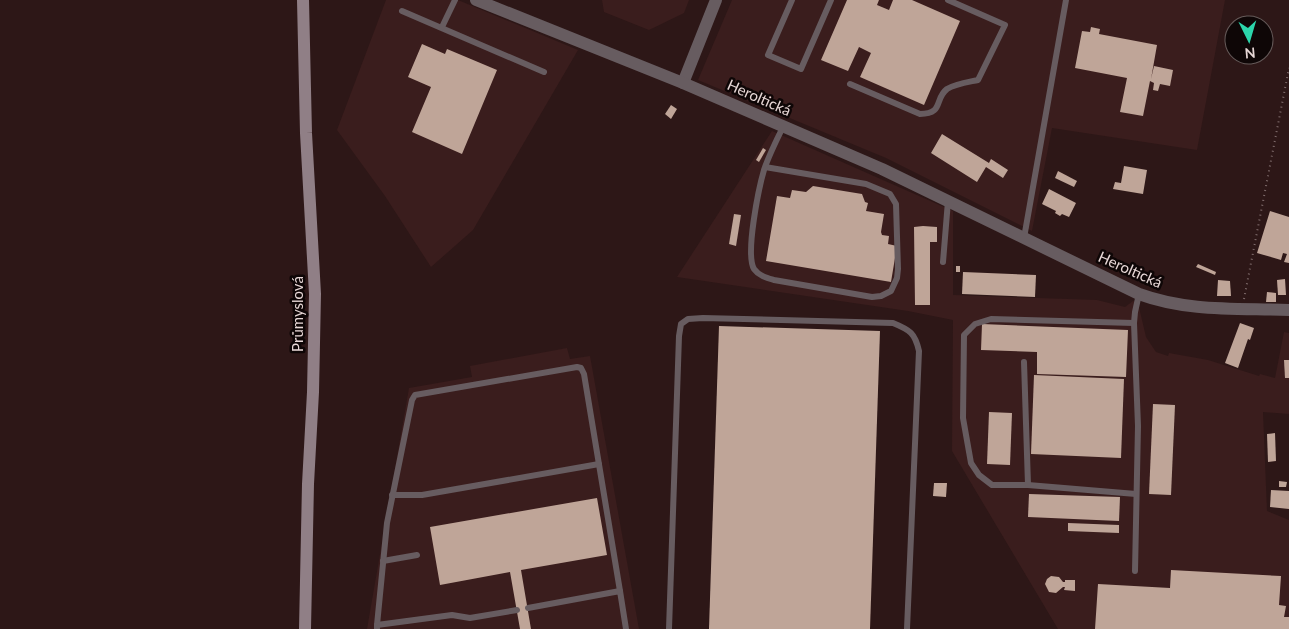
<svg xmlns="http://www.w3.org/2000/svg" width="1289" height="629" font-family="Lato,sans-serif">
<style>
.built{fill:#3a1d1d}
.building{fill:#bfa598}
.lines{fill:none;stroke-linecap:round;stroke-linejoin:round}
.path{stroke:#806d6d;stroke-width:2;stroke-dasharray:1 4;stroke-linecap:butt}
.service{stroke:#675c60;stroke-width:6}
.minor{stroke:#675c60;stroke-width:12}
.tertiary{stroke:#675c60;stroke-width:12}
.secondary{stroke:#907f86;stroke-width:12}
.labels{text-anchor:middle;stroke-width:5;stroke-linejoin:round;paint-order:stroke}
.street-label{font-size:15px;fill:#e7d7d6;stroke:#0e0606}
</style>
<rect width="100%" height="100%" fill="#2d1717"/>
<!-- built -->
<g class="built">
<polygon points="386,0 458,0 578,50 473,230 431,267 385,196 337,130"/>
<polygon points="602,0 689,0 684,13 649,30 604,12"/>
<polygon points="732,0 1225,0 1197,150 1052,128 1032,231 886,158 698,80"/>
<polygon points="772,131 953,211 953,295 1097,300 1125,307 1133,301 1138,303 1146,337 1156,352 1168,356 1169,353 1208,360 1259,376 1260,374 1275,378 1284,332 1289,333 1289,414 1263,412 1267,511 1289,520 1289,629 1058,629 952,451 953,320 908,311 677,277"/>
<polygon points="567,348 570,359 590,356 639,629 367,629 409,388 472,377 470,366"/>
</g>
<!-- building -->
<g class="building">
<polygon points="847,0 879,0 877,5 889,10 893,0 912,0 960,21 924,105 860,77 871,53 859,47 848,71 821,60"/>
<polygon points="1091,27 1100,29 1099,34 1157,45 1151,79 1154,66 1173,70 1170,86 1160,84 1158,91 1153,90 1154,83 1150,81 1143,116 1120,112 1127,78 1075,68 1082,31 1090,32"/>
<polygon points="422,44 445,54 447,49 497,70 462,154 412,132 431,87 408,77"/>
<polygon points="671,105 677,109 671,119 665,114"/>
<polygon points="942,134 989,163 991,159 1008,170 1003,178 986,167 977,182 931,153"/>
<polygon points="763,148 766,150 759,162 756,160"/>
<polygon points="1124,166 1147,170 1143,194 1113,189 1115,182 1121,183"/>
<polygon points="1058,171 1077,181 1074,187 1055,178"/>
<polygon points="813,186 862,194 865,202 868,203 866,211 884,214 881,232 882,235 889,236 888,244 897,246 891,282 766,261 777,196 790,198 792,190 806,192"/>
<polygon points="1049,189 1076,203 1069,217 1062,214 1060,216 1055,213 1056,211 1042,204"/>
<polygon points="1270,211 1289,217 1289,263 1284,262 1287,254 1283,253 1281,260 1257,253"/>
<polygon points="734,214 741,215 736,246 729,244"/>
<polygon points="923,226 937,227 937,242 930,242 930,305 915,305 914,227"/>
<polygon points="1198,264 1216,272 1215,275 1196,267"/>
<rect x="956" y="266" width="4" height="6"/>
<polygon points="963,272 1036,275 1035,297 962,294"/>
<polygon points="1285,279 1286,295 1278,295 1277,280"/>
<polygon points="1218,280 1230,281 1231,296 1217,296"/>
<polygon points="1267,292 1276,293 1276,302 1266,302"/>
<polygon points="1240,323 1254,328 1250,340 1248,339 1238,368 1225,363"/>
<polygon points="982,324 1128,330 1126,377 1037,374 1037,352 981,350"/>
<polygon points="719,326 880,331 870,629 709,629"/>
<polygon points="1284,360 1289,360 1289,378 1285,378"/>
<polygon points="1034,375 1124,379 1121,458 1031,454"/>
<polygon points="1153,404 1175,405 1171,495 1149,494"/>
<polygon points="989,412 1012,413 1010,465 987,464"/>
<polygon points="1275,433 1276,461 1268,462 1267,434"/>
<polygon points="1279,481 1287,482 1286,487 1279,487"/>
<polygon points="934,483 947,483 946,497 933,496"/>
<polygon points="1271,490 1289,491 1289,509 1270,507"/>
<polygon points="1029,494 1120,497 1119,521 1028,517"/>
<polygon points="597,498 607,555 521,570 531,629 520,629 510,572 440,585 430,527"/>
<polygon points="1068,523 1119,525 1119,533 1068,531"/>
<polygon points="1171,570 1281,576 1279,605 1286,606 1284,617 1289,617 1289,629 1095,629 1098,584 1170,588"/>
<polygon points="1051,576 1059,577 1063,582 1065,582 1065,580 1075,580 1075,591 1064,590 1065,587 1063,587 1056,593 1049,592 1045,584 1047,579"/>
</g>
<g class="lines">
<!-- path -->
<polyline class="path" points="1244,299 1289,68"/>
<!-- service -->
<g class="service">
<polyline points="792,0 768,55 801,69 831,0"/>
<polyline points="402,11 544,72"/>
<polyline points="442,27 455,0"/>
<path d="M 850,84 L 920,114 C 944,114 934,99 947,89 C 955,84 969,82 978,80 L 1005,25 L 948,0"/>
<path d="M 765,167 L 866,184 L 890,194 L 896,204 L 898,269 L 897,278 L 891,291 L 881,296 L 872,297 L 774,280 C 767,278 759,276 754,269 C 745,254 759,187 764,170 C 769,155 776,141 783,127"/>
<polyline points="1024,238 1066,0"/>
<polyline points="943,262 948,201"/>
<polyline points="1134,323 991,319 975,324 964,335 963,418 971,463 979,475 992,485 1028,485 1136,494"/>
<polyline points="1024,362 1028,485"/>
<polyline points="392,495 422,495 599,464"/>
<polyline points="383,561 417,555"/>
<polyline points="1135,571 1138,426 1134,323 1135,312 1139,294"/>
<polyline points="528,608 620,591 626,629"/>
<polyline points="377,625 387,523 412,400 415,395 577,367 581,368 584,374 620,591"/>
<polyline points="377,628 377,625 452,615 470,618 517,610"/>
<path d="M 669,629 L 679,336 L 681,324 L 688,319 L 703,318 L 893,323 C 910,330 915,333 919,351 L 907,629"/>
</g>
<!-- minor -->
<polyline class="minor" points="683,83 716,0"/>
<!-- tertiary -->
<path class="tertiary" d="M 476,0 L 683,83 L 882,169 L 1139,294 C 1188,312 1238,308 1289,310"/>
<!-- secondary -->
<polyline class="secondary" points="303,0 306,133 315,294 313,392 308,484 305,629"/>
</g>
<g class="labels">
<!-- street labels -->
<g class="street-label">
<text transform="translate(759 98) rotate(24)" y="5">Heroltická</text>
<text transform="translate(1130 270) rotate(24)" y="5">Heroltická</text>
<text transform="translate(298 314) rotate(-90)" y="5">Průmyslová</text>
</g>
</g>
<!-- north arrow -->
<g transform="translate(1249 40) rotate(175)"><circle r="24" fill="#0e0606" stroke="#655a59"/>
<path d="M0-4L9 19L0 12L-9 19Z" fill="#2cd5ab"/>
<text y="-8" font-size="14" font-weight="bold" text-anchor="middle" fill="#e7d7d6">N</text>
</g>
</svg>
